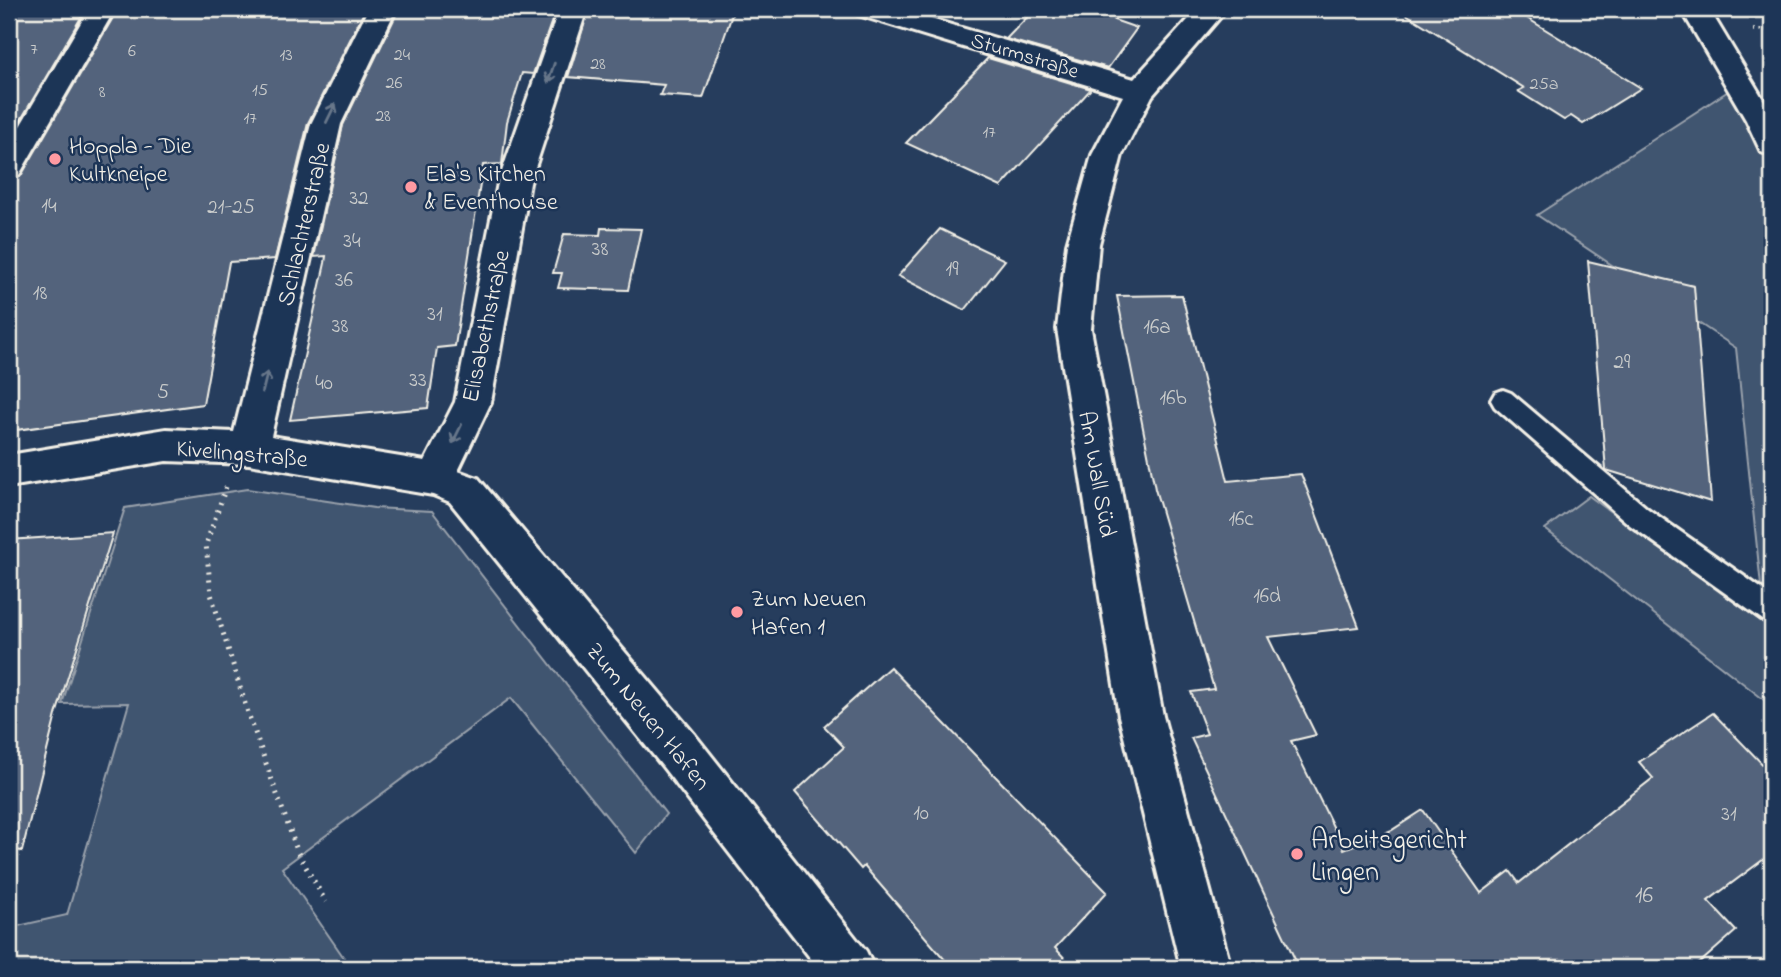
<svg xmlns="http://www.w3.org/2000/svg" width="1781" height="977" font-family="'Indie Flower',sans-serif">
<style>
.green{fill:#40546f;stroke:#9aa2ac;stroke-width:2}
.building{fill:#52647b;stroke:#f4f1e8;stroke-width:2}
.lines{fill:none;stroke-linecap:round;stroke-linejoin:round}
.service-casing{stroke:#f4f1e8;stroke-width:6}
.pedestrian-casing{stroke:#f4f1e8;stroke-width:5}
.minor-casing{stroke:#f4f1e8;stroke-width:6}
.secondary-casing{stroke:#f4f1e8;stroke-width:6}
.path-far1{stroke:#f4f1e8;stroke-width:3.5;stroke-dasharray:2 4.5;stroke-linecap:butt}
.path{stroke:#f4f1e8;stroke-width:5;stroke-dasharray:2 6;stroke-linecap:butt}
.service{fill:#1d3557;fill-rule:evenodd}
.pedestrian{fill:#1d3557;fill-rule:evenodd}
.minor{fill:#1d3557;fill-rule:evenodd}
.secondary{fill:#1d3557;fill-rule:evenodd}
.oneway{stroke:#68778a}
.poi-dot{fill:#ff9aa2;stroke:#1d3557;stroke-width:2.5}
.labels{text-anchor:middle;stroke-width:5;stroke-linejoin:round;paint-order:stroke}
.far-number-label{font-size:18px;fill:#cccecd}
.far-street-label{font-size:21px;fill:#f4f1e8;stroke:#1d3557}
.number-label{font-size:21px;fill:#cccecd}
.poi-label{font-size:24px;fill:#f4f1e8;stroke:#1d3557;text-anchor:start}
.street-label{font-size:24px;fill:#f4f1e8;stroke:#1d3557}
.near-number-label{font-size:24px;fill:#cccecd}
.near-poi-label{font-size:28px;fill:#f4f1e8;stroke:#1d3557;text-anchor:start}
</style>
<rect width="100%" height="100%" fill="#263d5d"/>
<filter id="ink" filterUnits="userSpaceOnUse"><feTurbulence type="fractalNoise" baseFrequency=".0143" numOctaves="2"/><feDisplacementMap in="SourceGraphic" scale="14" xChannelSelector="R" yChannelSelector="G"/><feConvolveMatrix kernelMatrix="1 2 1 2 8 2 1 2 1" color-interpolation-filters="sRGB"/></filter>
<g filter="url(#ink)">
<!-- green -->
<g class="green">
<polygon points="1733,88 1761,120 1772,145 1772,706 1545,529 1589,496 1765,624 1736,348 1537,215"/>
<polygon points="247,489 374,508 432,511 666,814 636,853 511,698 282,868 351,968 9,968 9,928 67,915 129,703 62,704 125,508"/>
</g>
<!-- building -->
<g class="building">
<polygon points="9,9 86,9 9,140"/>
<polygon points="118,9 356,9 353,12 364,12 308,123 275,259 229,262 203,404 9,431 9,180 21,176"/>
<polygon points="556,9 533,74 522,73 507,122 502,164 483,165 455,346 437,348 428,408 290,420 325,263 326,256 314,257 343,125 398,11"/>
<polygon points="589,9 734,9 703,98 660,95 664,85 568,77"/>
<polygon points="1035,9 1123,9 1114,20 1137,28 1108,68 1006,39"/>
<polygon points="1398,9 1512,9 1641,88 1583,124 1571,116 1564,120 1518,91 1524,88"/>
<polygon points="988,58 1091,89 1001,187 906,143"/>
<polygon points="601,228 641,229 628,290 558,288 562,273 553,273 564,234 600,235"/>
<polygon points="940,229 1005,260 965,310 898,276"/>
<polygon points="1588,261 1694,286 1711,502 1606,470"/>
<polygon points="1182,295 1228,481 1301,474 1359,627 1268,637 1316,735 1291,741 1344,849 1392,830 1423,810 1481,893 1510,871 1519,883 1653,778 1639,762 1713,713 1772,774 1772,853 1708,901 1736,931 1694,968 1299,968 1191,738 1207,734 1191,692 1214,689 1155,489 1117,296"/>
<polygon points="113,533 56,715 22,851 9,849 9,540"/>
<polygon points="890,667 1107,892 1055,948 1074,968 952,968 864,866 861,869 795,792 844,747 824,726"/>
</g>
<g class="lines">
<!-- service casing -->
<g class="service-casing">
<polygon id="service" points="1503,390 1511,393 1648,509 1772,596 1772,623 1763,620 1630,525 1495,407 1491,400 1495,393"/>
</g>
<!-- pedestrian casing -->
<g class="pedestrian-casing">
<polygon id="pedestrian" points="89,9 115,9 19,175 9,178 9,145"/>
</g>
<!-- minor casing -->
<g class="minor-casing">
<g id="minor">
<polygon points="368,9 396,9 341,124 271,436 425,461 455,402 498,183 559,9 587,9 530,183 491,402 458,471 478,478 695,735 866,951 874,968 818,968 663,767 450,502 433,495 249,464 166,461 9,487 9,455 166,429 234,432 311,124"/>
<polygon points="854,9 897,9 1134,79 1198,9 1227,9 1152,96 1122,155 1099,244 1091,329 1163,716 1231,968 1181,968 1119,716 1057,329 1067,244 1092,155 1123,96 858,15"/>
</g>
</g>
<!-- secondary casing -->
<g class="secondary-casing">
<polygon id="secondary" points="1681,9 1709,9 1772,114 1772,156 1761,152 1746,120"/>
</g>
<!-- path-far1 -->
<polyline class="path-far1" points="1753,30 1772,30"/>
<!-- path -->
<polyline class="path" points="226,487 206,544 211,594 248,713 298,853 326,902"/>
<!-- service -->
<use href="#service" class="service"/>
<!-- pedestrian -->
<use href="#pedestrian" class="pedestrian"/>
<!-- minor -->
<use href="#minor" class="minor"/>
<!-- secondary -->
<use href="#secondary" class="secondary"/>
</g>
<!-- one-way arrows -->
<defs><path id="oneway-shaft" d="M-6 0H5M1.5-3L5.5 0L1.5 3" fill="none" stroke-width="1.6" stroke-linecap="round" stroke-linejoin="round" transform="scale(1.75)"/></defs>
<g class="oneway">
<use href="#oneway-shaft" transform="translate(551 73) rotate(109)"/>
<use href="#oneway-shaft" transform="translate(331 113) rotate(-64)"/>
<use href="#oneway-shaft" transform="translate(265 382) rotate(-76)"/>
<use href="#oneway-shaft" transform="translate(457 434) rotate(116)"/>
</g>
</g>
<!-- markers -->
<g class="poi-dot">
<circle cx="55" cy="159" r="7"/>
<circle cx="411" cy="187" r="7"/>
<circle cx="737" cy="612" r="7"/>
<circle cx="1297" cy="854" r="7"/>
</g>
<g class="labels">
<!-- far-number labels -->
<g class="far-number-label">
<text x="34" y="54">7</text>
<text x="132" y="56">6</text>
<text x="286" y="60">13</text>
<text x="402" y="60">24</text>
<text x="598" y="69">28</text>
<text x="394" y="88">26</text>
<text x="1544" y="89">25a</text>
<text x="260" y="95">15</text>
<text x="102" y="97">8</text>
<text x="383" y="121">28</text>
<text x="250" y="123">17</text>
<text x="989" y="137">17</text>
</g>
<!-- far-street labels -->
<g class="far-street-label">
<text transform="translate(1025 55) rotate(17)" y="7">Sturmstraße</text>
</g>
<!-- number labels -->
<g class="number-label">
<text x="359" y="204">32</text>
<text x="49" y="212">14</text>
<text x="231" y="213">21-25</text>
<text x="352" y="247">34</text>
<text x="600" y="255">38</text>
<text x="952" y="275">19</text>
<text x="344" y="286">36</text>
<text x="40" y="299">18</text>
<text x="435" y="320">31</text>
<text x="340" y="332">38</text>
<text x="1157" y="333">16a</text>
<text x="1622" y="368">29</text>
<text x="418" y="386">33</text>
<text x="324" y="389">40</text>
<text x="163" y="398">5</text>
<text x="1173" y="404">16b</text>
<text x="1241" y="525">16c</text>
<text x="1267" y="602">16d</text>
<text x="921" y="819">10</text>
<text x="1729" y="820">31</text>
</g>
<!-- poi labels -->
<g class="poi-label">
<text x="69" y="153">Hoppla - Die<tspan x="69" dy="28">Kultkneipe</tspan></text>
<text x="425" y="181">Ela's Kitchen<tspan x="425" dy="28">&amp; Eventhouse</tspan></text>
<text x="751" y="606">Zum Neuen<tspan x="751" dy="28">Hafen 1</tspan></text>
</g>
<!-- street labels -->
<g class="street-label">
<text transform="translate(303 224) rotate(-77)" y="8">Schlachterstraße</text>
<text transform="translate(485 326) rotate(-78)" y="8">Elisabethstraße</text>
<text transform="translate(242 453) rotate(5)" y="8">Kivelingstraße</text>
<text transform="translate(1098 474) rotate(80)" y="8">Am Wall Süd</text>
<text transform="translate(649 716) rotate(51)" y="8">Zum Neuen Hafen</text>
</g>
<!-- near-number labels -->
<g class="near-number-label">
<text x="1644" y="902">16</text>
</g>
<!-- near-poi labels -->
<g class="near-poi-label">
<text x="1311" y="848">Arbeitsgericht<tspan x="1311" dy="32">Lingen</tspan></text>
</g>
</g>
<!-- margin -->
<rect width="1781" height="977" fill="none" stroke="#1d3557" stroke-width="35"/>
<rect x="18" y="18" width="1746" height="942" fill="none" stroke="#f4f1e8" stroke-width="2.5" filter="url(#ink)"/>
</svg>
